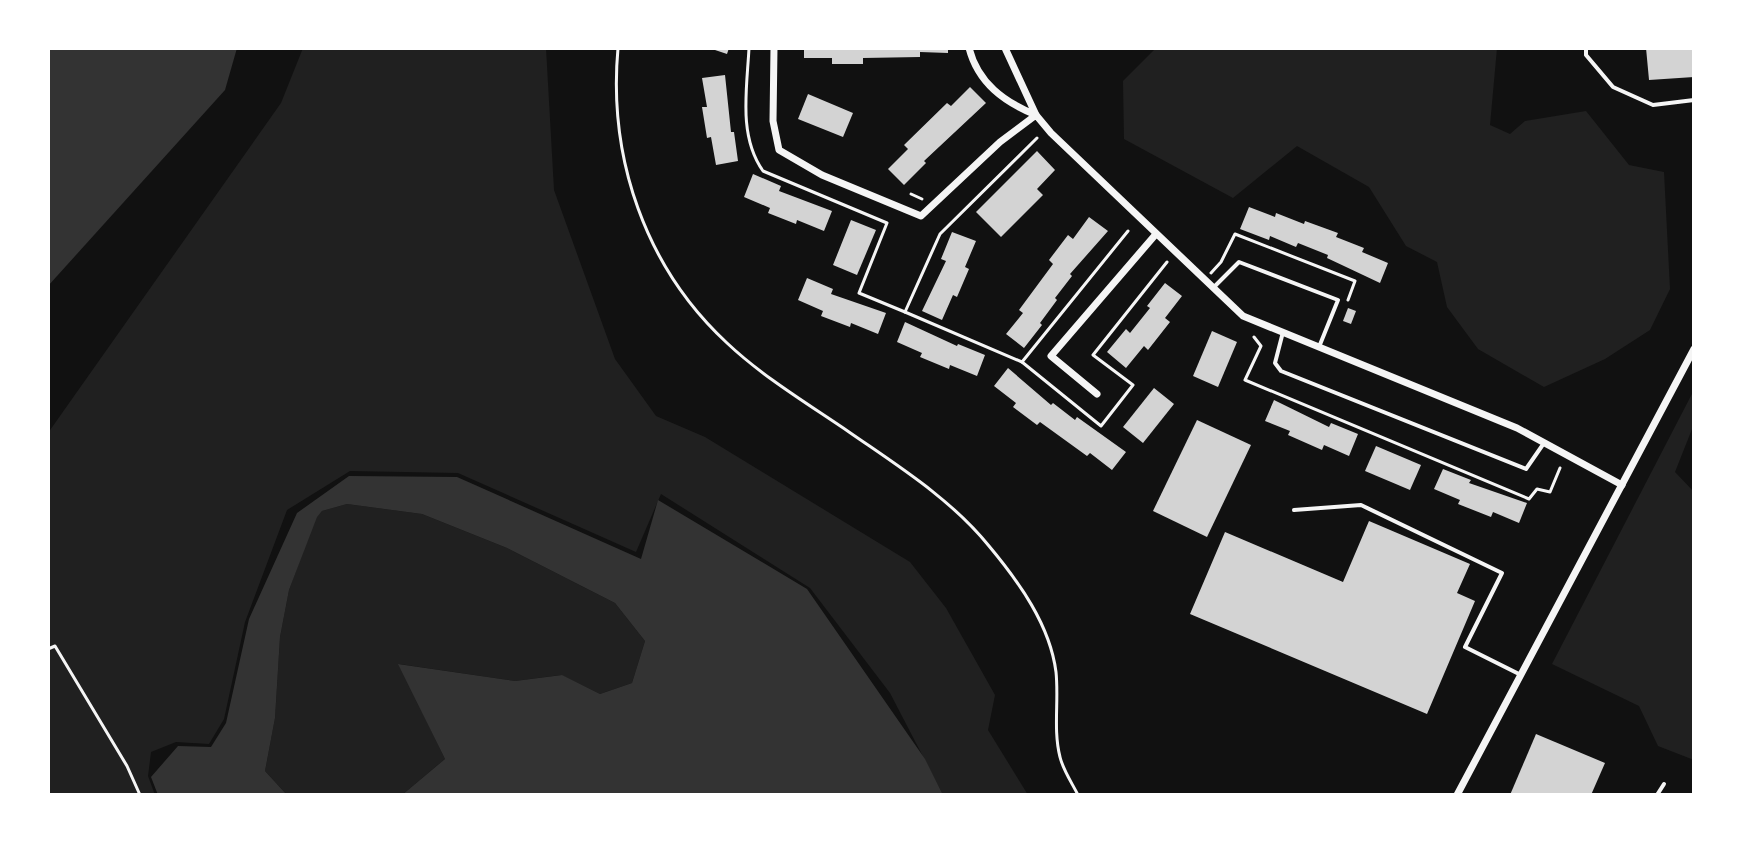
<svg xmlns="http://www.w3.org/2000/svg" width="1742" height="843" font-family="Helvetica,sans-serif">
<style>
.green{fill:#202020}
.water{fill:#333}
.building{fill:#d3d3d3}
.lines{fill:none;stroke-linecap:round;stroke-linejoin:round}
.path{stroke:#f5f5f5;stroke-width:3}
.service{stroke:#f5f5f5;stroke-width:4}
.minor{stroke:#f5f5f5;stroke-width:7}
</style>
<rect width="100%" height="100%" fill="#111"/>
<!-- green -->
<g class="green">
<polygon points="303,48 546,48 554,190 615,359 656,416 705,437 910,562 946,608 995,695 988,730 1028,795 943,795 890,693 810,588 661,494 636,552 458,473 350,471 287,510 245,622 224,719 209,744 176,742 151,752 148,776 155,795 48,795 48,433 281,103"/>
<polygon points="1156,48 1497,48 1490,125 1510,134 1525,121 1586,111 1629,165 1664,172 1670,289 1650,330 1605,359 1544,387 1478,349 1447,307 1437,262 1406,246 1369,187 1297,146 1233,198 1124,139 1123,81"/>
<polygon points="1694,390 1694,424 1675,472 1694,492 1694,760 1658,746 1639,706 1552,664"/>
<polygon points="347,504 422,514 507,548 615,603 645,641 632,683 600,694 561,675 515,681 399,664 445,759 402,795 287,795 265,771 275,718 280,637 289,590 316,517 322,511"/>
</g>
<!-- water -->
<g class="water">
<polygon points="48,48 237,48 225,90 48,286"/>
<polygon points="349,476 457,477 641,559 658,500 807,589 925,759 943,795 402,795 445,759 398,664 515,681 562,675 600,694 632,683 645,641 615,603 507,548 422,514 347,504 322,511 317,517 289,590 280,637 275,718 265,771 287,795 158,795 151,777 178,746 211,747 226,723 249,619 297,513"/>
</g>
<!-- building -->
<g class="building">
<polygon points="709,48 729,48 727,54"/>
<polygon points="804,48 948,48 948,53 920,52 920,57 863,58 863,64 832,64 832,58 804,58"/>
<polygon points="1646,48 1694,48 1694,77 1649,80"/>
<polygon points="725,75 731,132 734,132 738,161 716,165 711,137 707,138 702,107 707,107 702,78"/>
<polygon points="970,87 986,103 924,161 926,163 904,185 888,169 908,149 904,145 947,103 951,106"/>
<polygon points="808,94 853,113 843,137 798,119"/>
<polygon points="1037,151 1055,170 1037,189 1043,195 1001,237 976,212"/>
<polygon points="753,174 781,186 779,191 832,211 824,231 797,220 796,224 768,213 770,208 744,197"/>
<polygon points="1249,207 1275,217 1276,213 1304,224 1305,221 1338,233 1336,237 1364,248 1362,252 1388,263 1380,283 1327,258 1328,255 1298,243 1296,247 1270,236 1269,240 1240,229"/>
<polygon points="1089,217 1108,231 1070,274 1072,276 1055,298 1057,300 1040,323 1042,325 1024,348 1006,334 1023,313 1019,310 1053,264 1049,260 1068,235 1073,239"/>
<polygon points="851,220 876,230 857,275 833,265"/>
<polygon points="952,232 976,241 965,267 969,269 957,297 953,295 942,320 922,311 946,261 941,259"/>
<polygon points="807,278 833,289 831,294 886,313 878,334 851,323 850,327 821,316 823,311 798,300"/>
<polygon points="1165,283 1182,296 1165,318 1170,322 1148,350 1144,346 1126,368 1107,352 1126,329 1130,333 1150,308 1147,306"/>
<polygon points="1348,308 1356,311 1351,324 1343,321"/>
<polygon points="905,322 957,346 958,344 985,355 977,376 950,365 949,369 920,357 922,353 897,342"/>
<polygon points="1212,331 1237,342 1218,387 1193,376"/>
<polygon points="1008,368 1051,405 1053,403 1075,420 1077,417 1126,452 1112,470 1090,453 1087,456 1040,422 1037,425 1013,407 1016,403 994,386"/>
<polygon points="1154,388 1174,404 1143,443 1123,427"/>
<polygon points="1274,400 1329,427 1331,423 1358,434 1349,456 1324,445 1322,450 1288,435 1290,431 1265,421"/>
<polygon points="1197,420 1251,445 1207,537 1153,511"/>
<polygon points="1376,446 1421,465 1410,490 1365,471"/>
<polygon points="1443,469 1471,480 1469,483 1527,503 1519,523 1493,512 1491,517 1458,504 1460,500 1434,489"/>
<polygon points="1369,521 1470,564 1457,593 1475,601 1427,714 1190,614 1225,532 1343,582"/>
<polygon points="1536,734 1605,763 1591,795 1510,795"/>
</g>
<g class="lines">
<!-- path -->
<g class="path">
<path d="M 618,48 C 608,158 645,267 727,343 C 763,377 808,404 849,432 C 898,466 951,499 989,546 C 1019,582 1050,625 1056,672 C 1059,700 1053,730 1060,757 C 1063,770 1072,783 1078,795"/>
<path d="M 749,48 C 747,88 738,136 763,171 L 887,223 L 859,293 L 905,312 L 940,234 L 1037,138"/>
<polyline points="911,194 922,199"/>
<polyline points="1211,273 1221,262 1235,234 1355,281 1348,300"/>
<polyline points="905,312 1022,362 1101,426 1133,385 1093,355 1167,262"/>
<polyline points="1254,337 1261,346 1245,380 1529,499 1537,489 1550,492 1560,468"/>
<polyline points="1022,362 1128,231"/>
<polyline points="48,649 55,646 127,766 140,795"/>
</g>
<!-- service -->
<g class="service">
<polyline points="1586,48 1586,55 1613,87 1653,105 1694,100"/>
<polyline points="1213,288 1239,262 1338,300 1319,347"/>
<polyline points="1283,332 1275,363 1281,371 1526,469 1544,443"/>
<polyline points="1294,510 1361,505 1502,573 1465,647 1521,675"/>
<polyline points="1657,795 1664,784"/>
</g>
<!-- minor -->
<g class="minor">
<polyline points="774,48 773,121 779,150 822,175 921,216 1000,142 1036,115 1051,133 1243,316 1517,428 1622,485"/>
<path d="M 969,48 C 978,83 1004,102 1036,115 L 1005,48"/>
<polyline points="1097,394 1051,356 1156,234"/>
<polyline points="1457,795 1694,349"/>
</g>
</g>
<!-- border -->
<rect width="1742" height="843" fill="none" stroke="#ffffff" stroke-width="100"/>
</svg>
